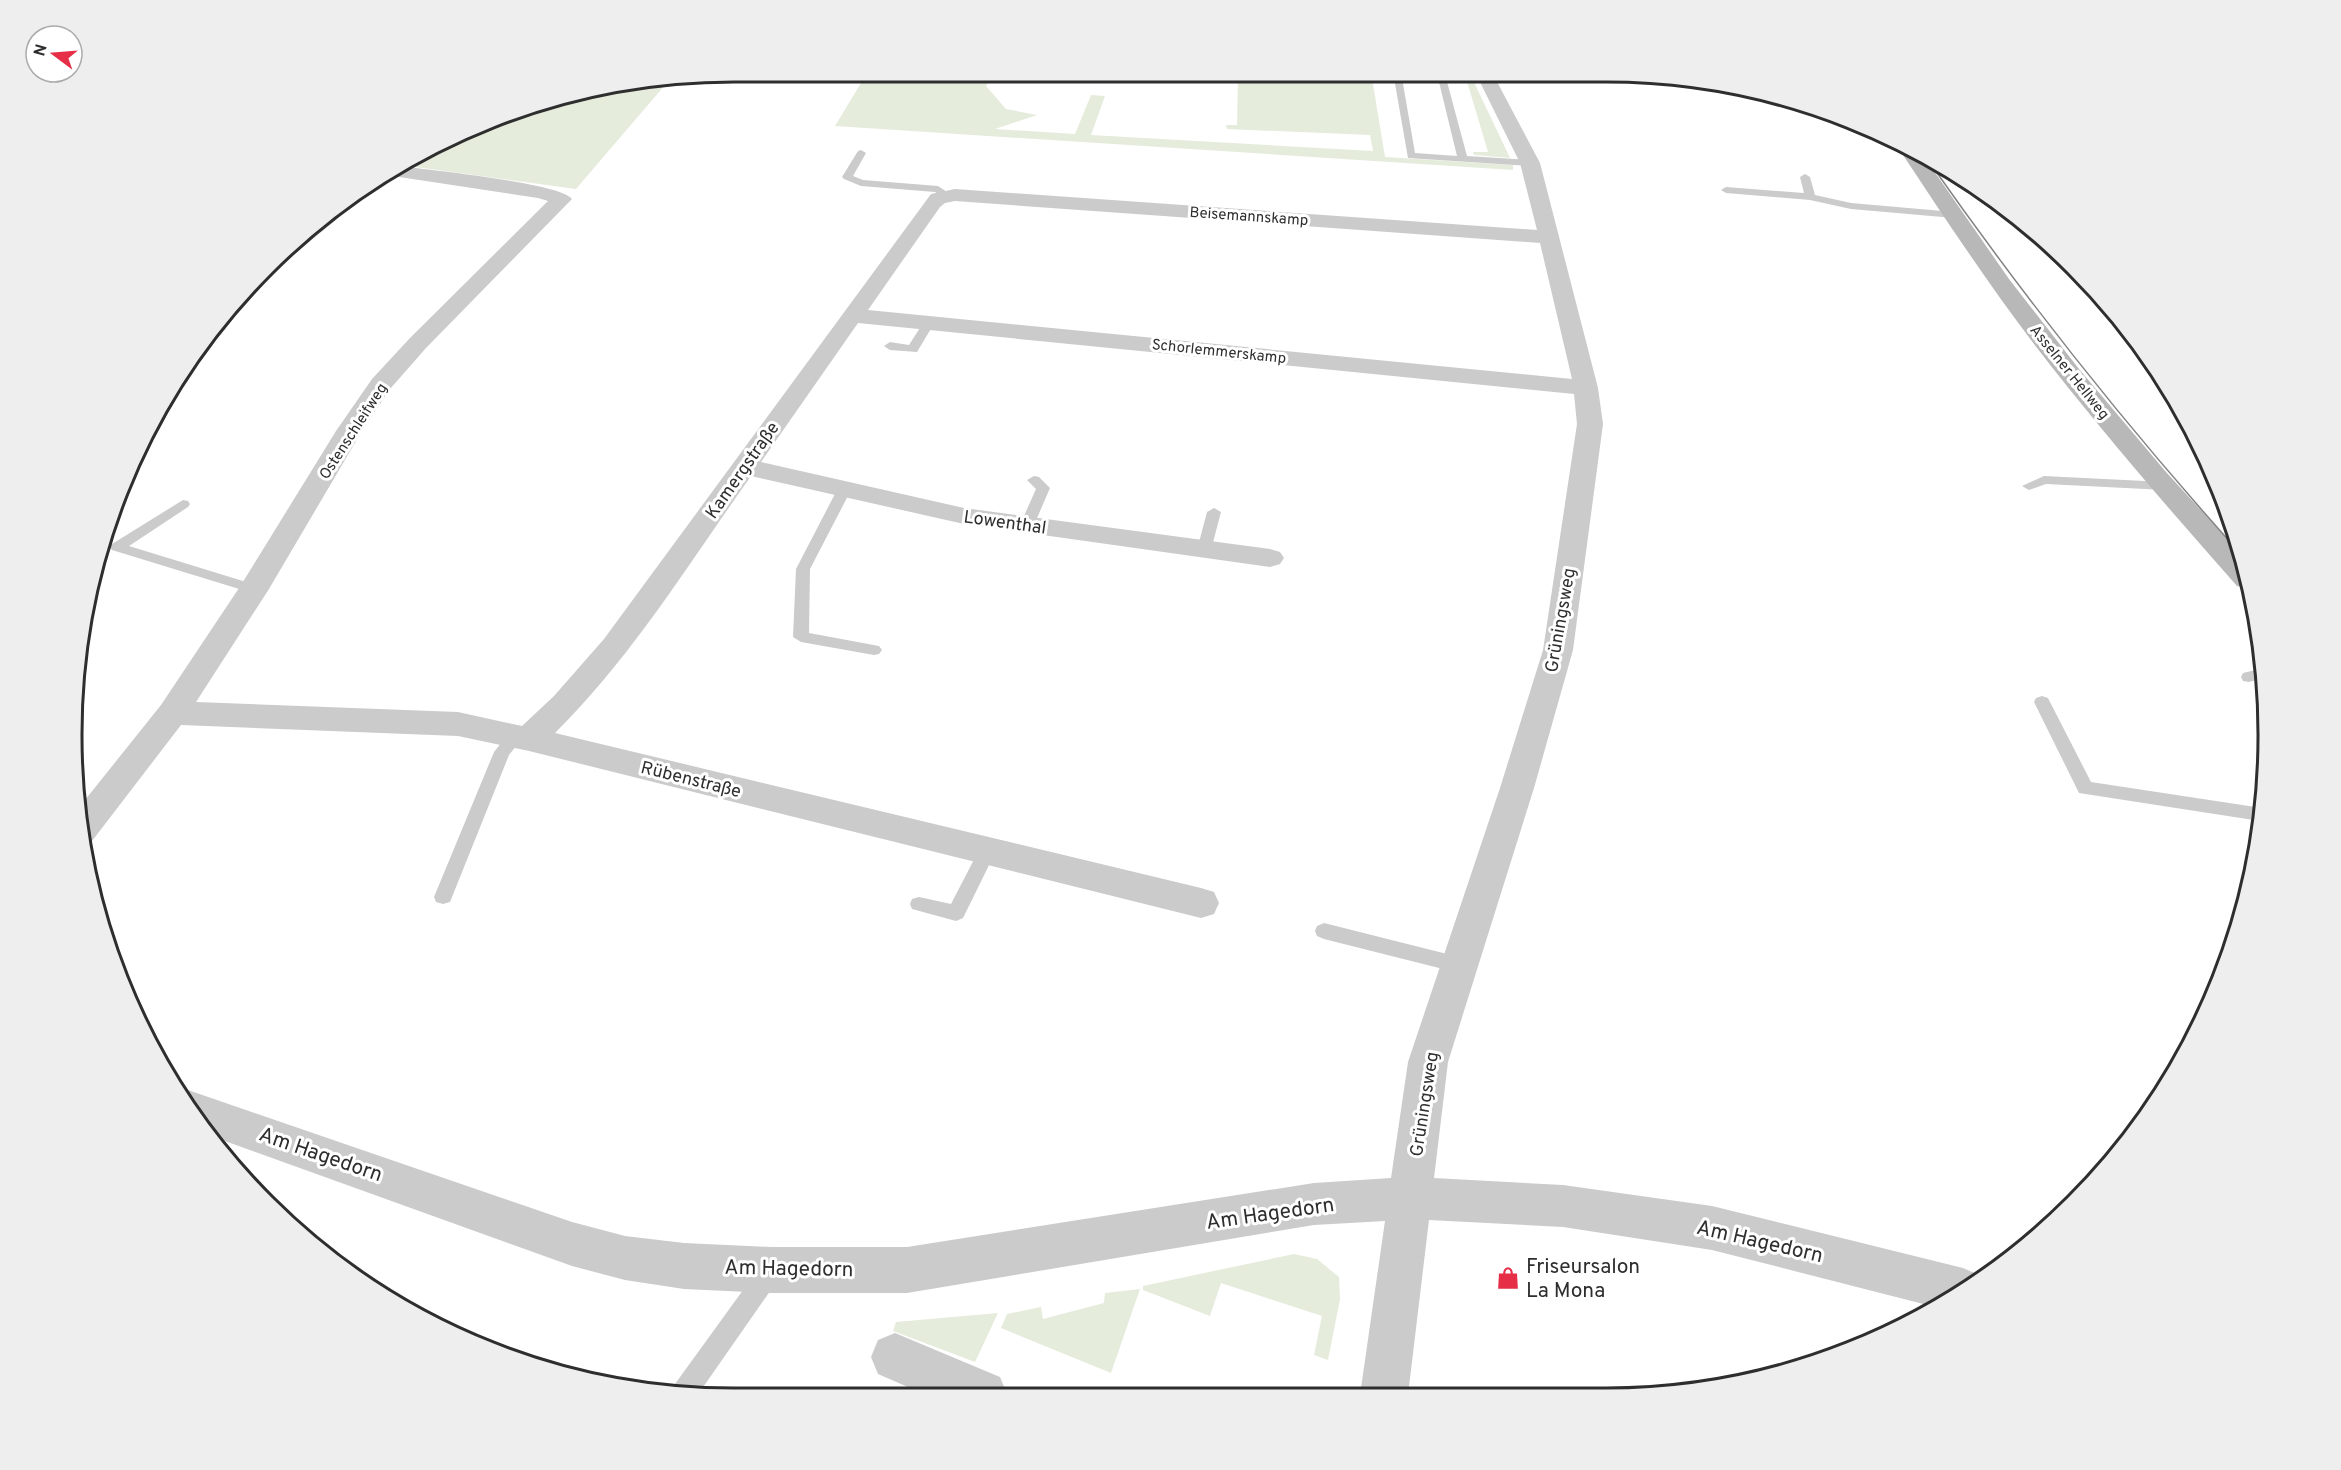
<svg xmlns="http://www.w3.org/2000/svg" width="2341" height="1470" font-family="Overpass,sans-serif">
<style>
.green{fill:#e5ecdc}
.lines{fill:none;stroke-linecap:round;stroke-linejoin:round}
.service{fill:#cbcbcb;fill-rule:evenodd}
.minor{fill:#cbcbcb;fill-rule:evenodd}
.secondary{fill:#b8b8b8;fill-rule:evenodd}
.tram{stroke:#838383;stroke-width:1.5}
.labels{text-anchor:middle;stroke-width:6;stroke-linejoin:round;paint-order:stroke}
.far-street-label{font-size:15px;fill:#2e2e2e;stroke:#fff}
.street-label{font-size:18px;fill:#2e2e2e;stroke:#fff}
.near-street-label{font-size:21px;fill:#2e2e2e;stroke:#fff}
.near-poi-label{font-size:21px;fill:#2e2e2e;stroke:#fff;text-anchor:start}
.rim{fill:none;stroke:#2e2e2e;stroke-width:3}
</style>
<rect width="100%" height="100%" fill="#fff"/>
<!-- green -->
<g class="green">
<polygon points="648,78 671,78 576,189 401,165 441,141 522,107"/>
<polygon points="864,78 996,78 990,80 986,86 1006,109 1037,115 995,129 1075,134 1091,95 1105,96 1091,135 1373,151 1370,135 1227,129 1226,125 1237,125 1238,78 1372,78 1385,157 1513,165 1513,170 835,126"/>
<polygon points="1466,78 1472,78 1510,158 1474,155 1473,152 1488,152"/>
<polygon points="1294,1254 1317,1259 1339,1277 1340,1299 1328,1360 1314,1355 1322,1316 1221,1283 1210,1316 1143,1290 1143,1286"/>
<polygon points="1140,1289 1111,1373 1001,1328 1007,1314 1041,1307 1043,1319 1104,1303 1105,1293"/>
<polygon points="998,1313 975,1362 893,1331 896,1322"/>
</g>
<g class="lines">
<!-- service -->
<g class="service">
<polygon points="1394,78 1402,78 1415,153 1457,156 1438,78 1446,78 1467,156 1530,160 1535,163 1530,166 1408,158"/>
<polygon points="861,150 866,153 853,176 863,180 938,186 953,196 948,199 935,192 861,186 844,179 842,177 858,151"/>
<polygon points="1805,174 1810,177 1815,195 1851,203 1954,212 1959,215 1954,218 1851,209 1810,200 1726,193 1721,190 1726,187 1804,193 1800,177"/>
<polygon points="385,176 384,180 297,252 283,251 355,195"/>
<polygon points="929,319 935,322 917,352 890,350 884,346 890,342 909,345 925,320"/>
<polygon points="1034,476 1039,477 1050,488 1034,525 1027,529 1020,525 1036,489 1027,480"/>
<polygon points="2044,476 2165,482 2172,486 2165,490 2046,484 2029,490 2022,486"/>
<polygon points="844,486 851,490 810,569 809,633 879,646 882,650 879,654 874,655 801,642 793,637 796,569 837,490"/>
<polygon points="183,500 188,501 190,504 188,507 129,546 259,586 261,589 259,592 249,592 112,550 110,547 112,544"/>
<polygon points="1214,508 1221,512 1211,550 1209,553 1199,553 1197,550 1207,512"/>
<polygon points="2264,668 2264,678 2249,682 2243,681 2241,677 2243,673"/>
<polygon points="2042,696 2048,698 2050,702 2091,782 2262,808 2260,821 2079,793 2034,702 2036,698"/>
<polygon points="516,730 522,732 524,736 509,755 452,897 450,902 443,904 436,902 434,897 494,752 510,732"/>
<polygon points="987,844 993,846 996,851 963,918 956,921 912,909 910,904 912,899 919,897 951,904 981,846"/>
<polygon points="1324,923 1459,957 1466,959 1469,965 1466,971 1459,973 1324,939 1317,936 1315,931 1317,926"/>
<polygon points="767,1265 775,1268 778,1276 775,1284 699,1393 672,1392 675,1384 759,1268"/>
</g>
<!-- minor -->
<g class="minor">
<path d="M 1478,78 L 1495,78 L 1540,163 L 1598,388 L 1603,424 L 1573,650 L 1534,788 L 1448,1062 L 1434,1178 L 1563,1185 L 1712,1206 L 1963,1268 L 1979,1275 L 1981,1278 L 1939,1308 L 1712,1250 L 1563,1227 L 1429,1220 L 1408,1395 L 1360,1395 L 1385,1221 L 1314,1225 L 907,1293 L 771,1293 L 684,1289 L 625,1280 L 572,1266 L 211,1136 L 184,1104 L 179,1093 L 188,1090 L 572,1222 L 625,1236 L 684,1243 L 771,1247 L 907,1247 L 1314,1183 L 1391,1178 L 1408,1062 L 1500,788 L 1543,650 L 1577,424 L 1574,394 L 858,323 L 761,462 L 964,508 L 1270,549 L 1280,552 L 1284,558 L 1280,564 L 1270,567 L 964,524 L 751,476 C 689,563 632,657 555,733 L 1201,888 L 1214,892 L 1219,903 L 1214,914 L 1201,918 L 529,751 L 458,736 L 181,725 L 92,841 L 83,844 L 77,810 L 161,705 L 241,585 L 336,431 L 372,379 L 410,338 L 548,201 L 538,198 L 386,175 L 400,166 C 427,170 561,183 572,199 L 426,348 L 390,389 L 362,431 L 269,589 L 196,702 L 458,712 L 522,726 L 554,696 L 604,639 L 931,194 L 955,189 L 1537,230 L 1520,163 ZM 955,201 L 1540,243 L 1572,379 L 868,310 L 940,207 L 945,203 Z"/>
<polygon points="895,1333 1000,1377 1007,1394 924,1394 878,1374 871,1357 878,1340"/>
</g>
<!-- secondary -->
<path class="secondary" d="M 1904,148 L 1927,161 L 2009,279 L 2079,369 L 2166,472 L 2242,555 L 2249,588 L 2237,586 C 2167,507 2098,427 2034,344 C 1987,282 1944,217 1901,152 Z"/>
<!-- tram -->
<path class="tram" d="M 1930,163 C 2026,300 2129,430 2241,554"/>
</g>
<!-- icons -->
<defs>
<g id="shop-bare" transform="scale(1.8)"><path d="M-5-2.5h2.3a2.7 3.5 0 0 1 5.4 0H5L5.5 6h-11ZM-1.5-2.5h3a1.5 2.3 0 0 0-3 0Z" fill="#e62f47" stroke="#fff" stroke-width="2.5" paint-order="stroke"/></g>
</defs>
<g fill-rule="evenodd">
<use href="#shop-bare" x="1508" y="1278"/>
</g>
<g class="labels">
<!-- far-street labels -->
<g class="far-street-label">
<text transform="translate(1249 216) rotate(4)" y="5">Beisemannskamp</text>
<text transform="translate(1219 351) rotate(6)" y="5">Schorlemmerskamp</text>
<text transform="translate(2070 372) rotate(51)" y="5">Asselner Hellweg</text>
<text transform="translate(353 431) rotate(-57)" y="5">Ostenschleifweg</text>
</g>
<!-- street labels -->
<g class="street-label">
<text transform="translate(742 470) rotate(-55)" y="6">Kamergstraße</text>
<text transform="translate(1005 522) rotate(8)" y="6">Lowenthal</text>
<text transform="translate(1560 620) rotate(-80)" y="6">Grüningsweg</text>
<text transform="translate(691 779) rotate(14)" y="6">Rübenstraße</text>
<text transform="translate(1424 1104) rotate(-81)" y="6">Grüningsweg</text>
</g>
<!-- near-street labels -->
<g class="near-street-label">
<text transform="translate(321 1154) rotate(19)" y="7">Am Hagedorn</text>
<text transform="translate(1270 1213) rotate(-8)" y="7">Am Hagedorn</text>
<text transform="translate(1760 1241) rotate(13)" y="7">Am Hagedorn</text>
<text transform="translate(789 1268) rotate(1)" y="7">Am Hagedorn</text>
</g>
<!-- near-poi labels -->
<g class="near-poi-label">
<text x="1526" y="1273">Friseursalon<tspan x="1526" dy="24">La Mona</tspan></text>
</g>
</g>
<!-- crop -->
<path d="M0 0H2341V1470H0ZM734 82H1606A652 652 0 0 1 2258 734V736A652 652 0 0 1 1606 1388H734A652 652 0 0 1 82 736V734A652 652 0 0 1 734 82Z" fill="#eee" fill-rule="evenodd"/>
<path class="rim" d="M734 82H1606A652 652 0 0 1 2258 734V736A652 652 0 0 1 1606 1388H734A652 652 0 0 1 82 736V734A652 652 0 0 1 734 82Z"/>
<!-- north arrow -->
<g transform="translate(54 54) rotate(286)"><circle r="28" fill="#ffffff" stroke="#ababab" stroke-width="1.5"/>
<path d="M0-4.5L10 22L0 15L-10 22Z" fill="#e62f47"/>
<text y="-9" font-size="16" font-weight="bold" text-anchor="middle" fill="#2e2e2e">N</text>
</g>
</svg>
